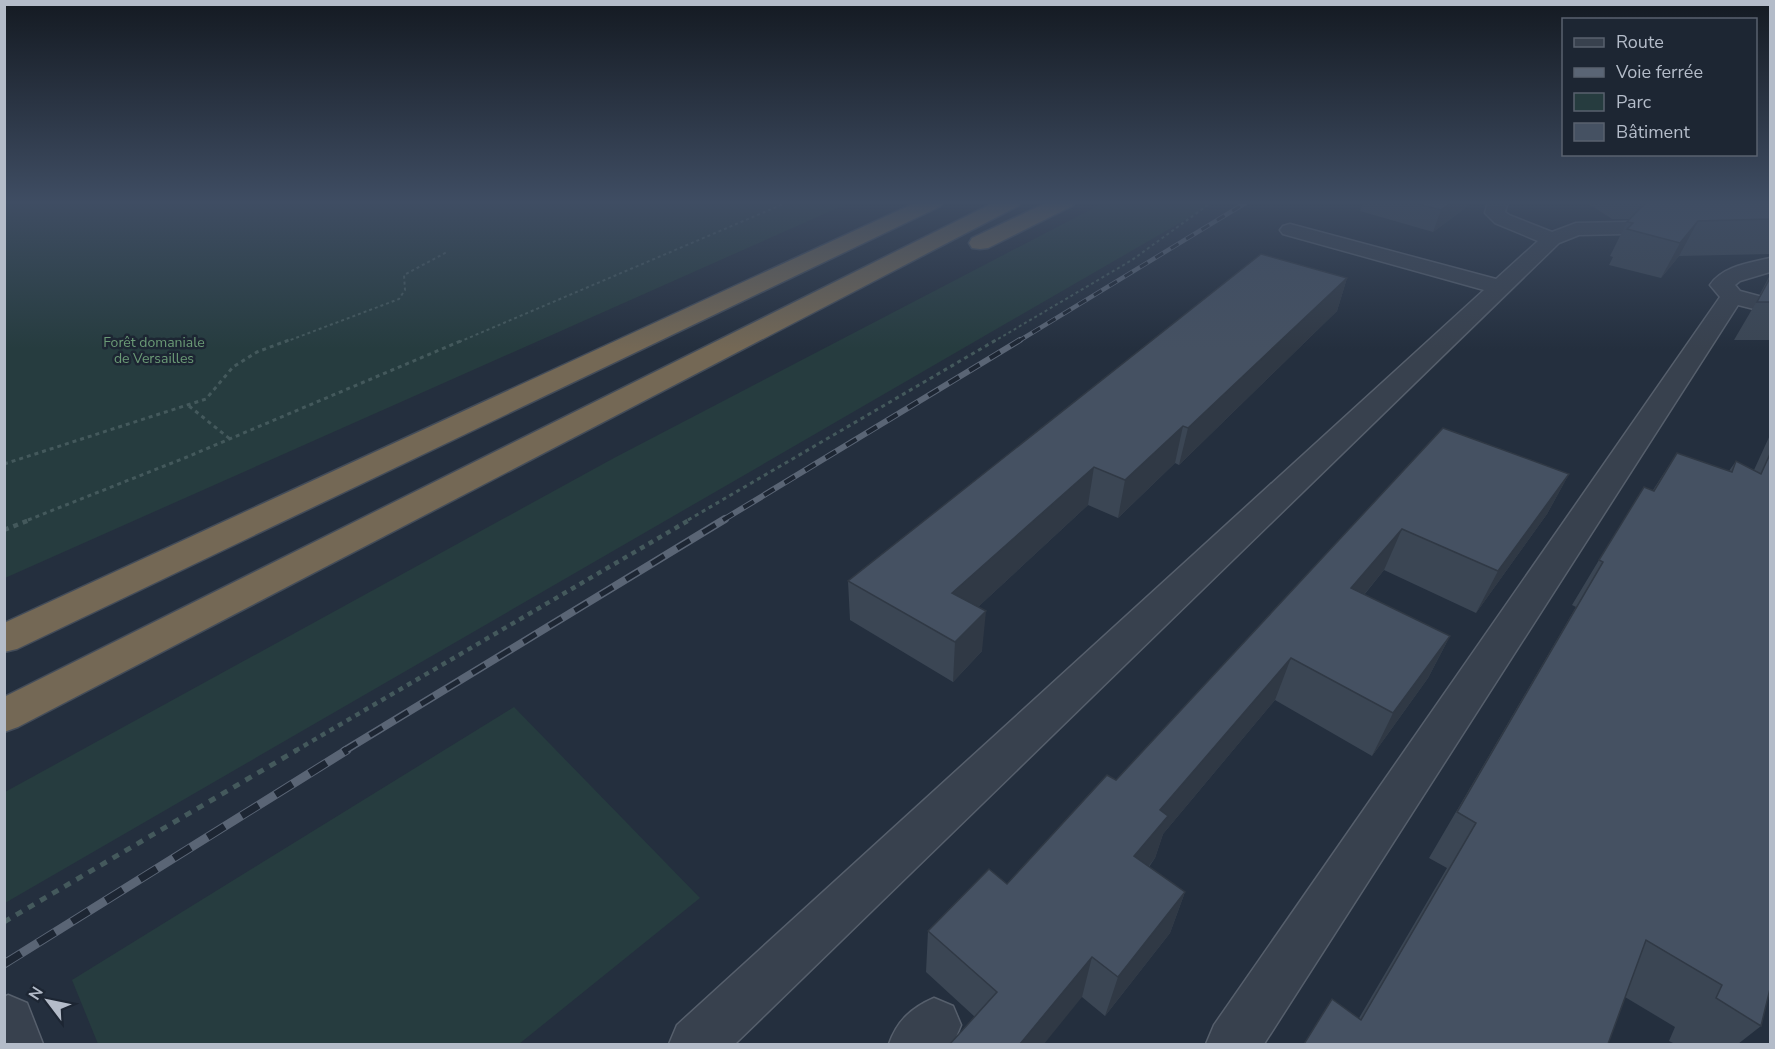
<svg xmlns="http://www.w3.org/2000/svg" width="1775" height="1049" font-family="'Nunito Sans',sans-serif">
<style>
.green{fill:#263c3f}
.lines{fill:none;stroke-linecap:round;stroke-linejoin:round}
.minor-casing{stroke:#565f6c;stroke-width:3}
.highway-casing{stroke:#434c59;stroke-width:3}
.path-far3{stroke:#44595c;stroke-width:2;stroke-dasharray:3 3;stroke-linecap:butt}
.path-far2{stroke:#44595c;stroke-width:3;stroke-dasharray:4 4;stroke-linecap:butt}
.path-far1{stroke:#44595c;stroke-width:4.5;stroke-dasharray:5 5;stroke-linecap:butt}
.path{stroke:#44595c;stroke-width:5;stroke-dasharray:7 7;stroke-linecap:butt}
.minor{fill:#38414e;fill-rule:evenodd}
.highway{fill:#746855;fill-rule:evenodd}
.rail-far3-casing{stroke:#5a6575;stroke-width:4.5}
.rail-far2-casing{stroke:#5a6575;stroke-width:6}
.rail-far1-casing{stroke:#5a6575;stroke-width:8}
.rail-casing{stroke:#5a6575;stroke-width:9}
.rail-far3{stroke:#1d2633;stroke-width:3;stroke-dasharray:9;stroke-linecap:butt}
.rail-far2{stroke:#1d2633;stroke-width:4;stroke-dasharray:12;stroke-linecap:butt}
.rail-far1{stroke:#1d2633;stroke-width:5;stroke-dasharray:15;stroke-linecap:butt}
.rail{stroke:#1d2633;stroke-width:7;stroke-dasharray:20;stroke-linecap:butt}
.wall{fill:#3b4654}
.shaded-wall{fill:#303945}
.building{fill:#455162;stroke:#303945;stroke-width:1.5}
.labels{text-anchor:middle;stroke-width:5;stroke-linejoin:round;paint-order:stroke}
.far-park-label{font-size:14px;fill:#6b9a76;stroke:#1d2633}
</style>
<rect width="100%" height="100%" fill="#242f3e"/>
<!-- green -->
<g class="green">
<polygon points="5,202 851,202 5,578"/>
<polygon points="1105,202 1216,202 5,903 5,792 614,458"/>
<polygon points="514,707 700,898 519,1044 98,1044 72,980"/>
</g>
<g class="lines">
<!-- minor casing -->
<g class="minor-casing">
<g id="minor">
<polygon points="1488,202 1508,202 1505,212 1509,215 1552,232 1576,223 1669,221 1676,223 1679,227 1676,231 1669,233 1579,235 1559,243 735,1044 669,1044 677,1025 1484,290 1283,234 1280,230 1283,226 1290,224 1496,279 1538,241 1495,223 1485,213"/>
<path d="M 1770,258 L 1770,272 L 1740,281 L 1735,285 L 1740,291 L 1770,299 L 1770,313 L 1738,305 L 1264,1044 L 1206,1044 L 1214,1025 L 1720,297 L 1710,285 C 1723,266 1749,263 1770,258 Z"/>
<polygon points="8,995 27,1003 43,1044 4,1044 4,997"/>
<path d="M 934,998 L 953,1006 L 961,1025 L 953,1044 L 889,1044 C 897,1021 911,1008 934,998 Z"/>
</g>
</g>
<!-- highway casing -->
<g class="highway-casing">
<g id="highway">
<polygon points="917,202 944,202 941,206 17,649 4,652 4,623"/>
<polygon points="995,202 1021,202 1018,206 18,727 4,732 4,697"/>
<polygon points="1048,202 1075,202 1072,206 988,248 980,249 972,248 969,243 972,238"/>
</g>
</g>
<!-- path-far3 -->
<g class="path-far3">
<polyline points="285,342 399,299 405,290 404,275 447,252"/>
<polyline points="459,342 788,202"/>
<polyline points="993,342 1132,260 1212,202"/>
</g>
<!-- path-far2 -->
<g class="path-far2">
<polyline points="189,406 230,439"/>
<polyline points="4,464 206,399 233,367 257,352 289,340"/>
<polyline points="28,520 187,457 463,340"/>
<polyline points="688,520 996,340"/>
</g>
<!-- path-far1 -->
<g class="path-far1">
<polyline points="4,530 32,519"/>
<polyline points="295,751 691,519"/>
</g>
<!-- path -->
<polyline class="path" points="4,922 297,750"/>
<!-- minor -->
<use href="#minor" class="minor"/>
<!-- highway -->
<use href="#highway" class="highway"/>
<!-- rail-far3 casing -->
<g class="rail-far3-casing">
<polyline id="rail-far3" points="1017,342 1247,202"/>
</g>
<!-- rail-far2 casing -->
<g class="rail-far2-casing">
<polyline id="rail-far2" points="723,520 1020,340"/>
</g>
<!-- rail-far1 casing -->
<g class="rail-far1-casing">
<polyline id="rail-far1" points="344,751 725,519"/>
</g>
<!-- rail casing -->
<g class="rail-casing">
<polyline id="rail" points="4,964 347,750"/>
</g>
<!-- rail-far3 -->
<use href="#rail-far3" class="rail-far3"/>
<!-- rail-far2 -->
<use href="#rail-far2" class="rail-far2"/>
<!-- rail-far1 -->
<use href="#rail-far1" class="rail-far1"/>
<!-- rail -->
<use href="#rail" class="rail"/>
</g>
<!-- wall -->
<g class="wall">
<polygon points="1363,202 1473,202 1433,232 1360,211"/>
<polygon points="1586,202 1770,202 1770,254 1679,256 1661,278 1609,265 1613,257 1610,256 1627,222 1630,219 1612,219"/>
<polygon points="1770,275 1770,340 1734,340 1761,294 1760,294"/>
<polygon points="1347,278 1337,311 1179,465 1175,463 1118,518 1088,505 978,607 982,651 953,682 850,620 848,581"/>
<polygon points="1443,428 1569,474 1547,514 1476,613 1384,570 1364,595 1450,636 1428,678 1372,756 1275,700 1163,834 1155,858 1149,867 1185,892 1170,933 1105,1016 1082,997 975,1017 926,972 928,931 1007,884 1116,780"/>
<polygon points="1770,435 1770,989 1761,1026 1738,1044 1675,1044 1669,1041 1675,1027 1625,997 1304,1044 1359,1018 1447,868 1429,858 1576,607 1572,605 1599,560 1653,490 1677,453 1729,471 1736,461 1754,470"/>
</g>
<!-- shaded-wall -->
<g class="shaded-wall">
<polygon points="1452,202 1473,202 1433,232 1441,210"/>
<polygon points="1698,221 1679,256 1661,278 1680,243"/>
<polygon points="1347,278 1337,311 1179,465 1188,428"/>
<polygon points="1183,426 1175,463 1118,518 1125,480"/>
<polygon points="1094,467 1088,505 950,633 952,593"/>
<polygon points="1569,474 1547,514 1476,613 1498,571"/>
<polygon points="1402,529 1384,570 1334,631 1351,588"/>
<polygon points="986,611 982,651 953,682 955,642"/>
<polygon points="1450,636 1428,678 1372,756 1393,713"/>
<polygon points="1291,658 1275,700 1163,834 1155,858 1123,898 1134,856 1160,810"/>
<polygon points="1185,892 1170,933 1105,1016 1118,977"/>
<polygon points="1092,957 1082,997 1044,1044 1020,1044"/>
</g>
<!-- building -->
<g class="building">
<polygon points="1410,202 1452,202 1441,210"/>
<polygon points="1646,202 1770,202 1770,219 1698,221 1680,243 1627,229 1633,223 1627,222"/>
<polygon points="1261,254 1347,278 1188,428 1183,426 1125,480 1094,467 952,593 986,611 955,642 848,581"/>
<polygon points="1770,278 1770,302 1757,302"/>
<polygon points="1443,428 1569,474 1498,571 1402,529 1351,588 1450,636 1393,713 1291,658 1160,810 1168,816 1134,856 1185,892 1118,977 1092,957 1020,1044 950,1044 997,992 928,931 989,869 1007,884 1107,775 1116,780"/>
<polygon points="1677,453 1732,472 1736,461 1761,474 1770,454 1770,989 1761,1026 1716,998 1722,985 1646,940 1608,1044 1304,1044 1332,999 1361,1020 1476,823 1457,812 1603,562 1599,560 1644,487 1654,491"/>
</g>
<!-- sky -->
<linearGradient id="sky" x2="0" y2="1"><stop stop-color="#141a22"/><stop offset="0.58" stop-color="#3f4d63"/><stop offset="1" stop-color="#3f4d63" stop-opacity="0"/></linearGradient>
<rect width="1775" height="349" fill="url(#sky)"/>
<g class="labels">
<!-- far-park labels -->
<g class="far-park-label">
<text x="154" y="347">Forêt domaniale<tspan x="154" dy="16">de Versailles</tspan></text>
</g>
</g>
<!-- border -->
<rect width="1775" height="1049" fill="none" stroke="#b4bcc9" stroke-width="12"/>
<!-- legend -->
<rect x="1562" y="18" width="195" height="138" fill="#1d2633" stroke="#59626f" stroke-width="1.5"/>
<rect x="1574" y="38" width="30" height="9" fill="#38414e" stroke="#59626f" stroke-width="1.5"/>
<text x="1616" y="48" font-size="18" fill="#b4bcc9">Route</text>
<rect x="1574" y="68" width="30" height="9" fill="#5a6575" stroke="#59626f" stroke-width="1.5"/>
<text x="1616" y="78" font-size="18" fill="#b4bcc9">Voie ferrée</text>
<rect x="1574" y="93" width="30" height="18" fill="#263c3f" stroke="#59626f" stroke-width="1.5"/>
<text x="1616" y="108" font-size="18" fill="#b4bcc9">Parc</text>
<rect x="1574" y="123" width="30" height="18" fill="#455162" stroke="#59626f" stroke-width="1.5"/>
<text x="1616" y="138" font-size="18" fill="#b4bcc9">Bâtiment</text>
<!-- north arrow -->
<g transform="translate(48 1001) rotate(302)" stroke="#1d2633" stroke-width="4.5" paint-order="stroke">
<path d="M0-4.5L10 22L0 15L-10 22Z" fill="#b4bcc9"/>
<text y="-9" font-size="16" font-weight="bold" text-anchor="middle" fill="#b4bcc9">N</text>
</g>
</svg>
